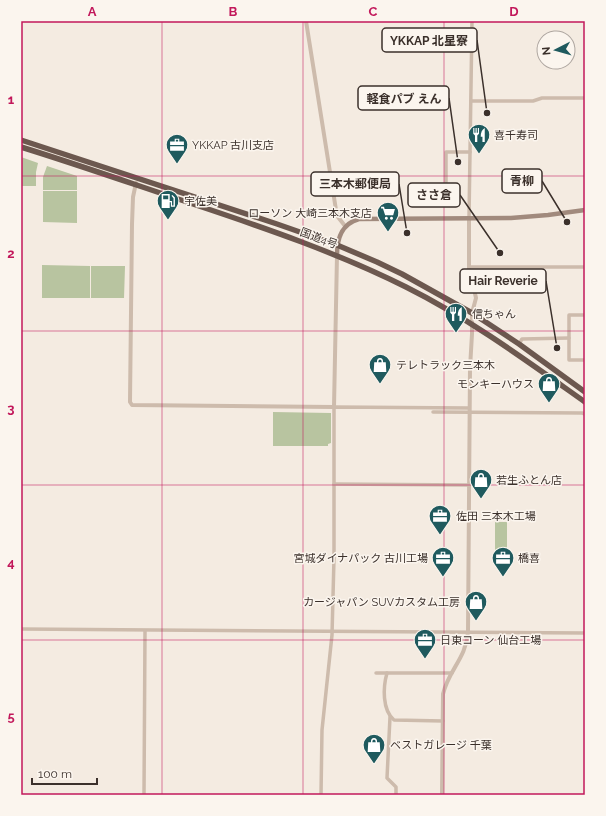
<svg xmlns="http://www.w3.org/2000/svg" width="606" height="816" font-family="Raleway,'Noto Sans JP',sans-serif">
<style>
.green{fill:#b8c4a0}
.lines{fill:none;stroke-linecap:round;stroke-linejoin:round}
.minor{stroke:#cdbbac;stroke-width:3.5}
.tertiary{stroke:#cdbbac;stroke-width:4}
.secondary{stroke:#a18a7d;stroke-width:4.5}
.trunk{stroke:#6c584f;stroke-width:5.5}
.grid{fill:none;stroke:#c2185b;stroke-width:1;stroke-opacity:0.55}
.labels{text-anchor:middle;stroke-width:3;stroke-linejoin:round;paint-order:stroke}
.poi-label{font-size:11px;fill:#3b302b;stroke:#fbf5ee;text-anchor:start}
.street-label{font-size:11px;fill:#3b302b;stroke:#fbf5ee}
.leader{fill:none;stroke:#3b302b;stroke-width:1.5}
.callout-dot{fill:#3b302b;stroke:#fbf5ee;stroke-width:1.5}
.callout{fill:#fbf5ee;stroke:#3b302b;stroke-width:1.5}
.callout-label{font-size:12px;text-anchor:middle;font-weight:bold;fill:#3b302b}
.neatline{fill:none;stroke:#c2185b;stroke-width:1.5}
.grid-label{font-size:13px;text-anchor:middle;font-weight:bold;fill:#c2185b}
</style>
<rect width="100%" height="100%" fill="#f4ebe1"/>
<!-- green -->
<g class="green">
<polygon points="21,157 38,163 36,172 36,186 21,186"/>
<polygon points="47,166 77,176 77,190 43,190 43,177"/>
<polygon points="43,191 77,191 77,223 43,222"/>
<polygon points="42,265 90,266 90,298 42,298"/>
<polygon points="91,266 125,266 124,298 91,298"/>
<polygon points="273,412 331,413 331,443 328,444 328,446 273,446"/>
<rect x="495" y="522" width="12" height="35"/>
</g>
<g class="lines">
<!-- minor -->
<g class="minor">
<polyline points="471,101 533,101 542,98 585,98"/>
<polyline points="446,182 446,152 470,152"/>
<polyline points="469,218 472,21"/>
<polyline points="469,267 585,267"/>
<polyline points="585,315 569,315 569,360 585,360"/>
<polyline points="519,344 522,339 569,338"/>
<polyline points="433,412 582,413 585,414"/>
<polyline points="334,484 468,485"/>
<polyline points="21,629 585,633"/>
<polyline points="376,673 452,673"/>
<path d="M 387,673 C 383,687 382,710 394,720 L 443,721"/>
<polyline points="390,717 387,778 396,787 396,795"/>
<polyline points="144,795 145,631"/>
<polyline points="321,795 322,730 332,635 334,558 334,407 469,408"/>
</g>
<!-- tertiary -->
<g class="tertiary">
<polyline points="306,21 336,210 338,217 345,226"/>
<polyline points="136,183 133,197 132,224 130,402 132,405 334,407 337,255"/>
<path d="M 442,795 L 443,694 C 449,669 466,659 468,632 L 470,368 L 472,334 L 472,313 L 476,298 L 474,289 L 470,280 L 469,274 L 469,218"/>
</g>
<!-- secondary -->
<path class="secondary" d="M 337,255 C 337,239 341,224 359,219 L 511,218 L 548,215 L 585,210"/>
<!-- trunk -->
<g class="trunk">
<polyline points="21,140 277,224 337,245 377,262 402,274 472,313 519,344 585,392"/>
<path d="M 21,147 C 79,165 136,185 193,204 C 265,228 338,253 406,287 C 470,319 527,361 585,402"/>
</g>
</g>
<!-- grid -->
<path class="grid" d="M 162,21 L 162,795M 303,21 L 303,795M 444,21 L 444,795M 21,176 L 585,176M 21,331 L 585,331M 21,485 L 585,485M 21,640 L 585,640"/>
<!-- icons -->
<defs>
<g id="restaurant-pin" transform="scale(1.15)"><path d="M0 17L-7.5 6A9.5 9.5 0 1 1 7.5 6Z" fill="#1f5a5e" stroke="#fbf5ee"/><path d="M-5-6h1v4h1v-4h1v4h1v-4h1v5L-1.5 .5V6h-2V.5L-5-1ZM5-6V6H3V1.5H1.5Q1.5-4 5-6Z" fill="#fff"/></g>
<g id="office-pin" transform="scale(1.15)"><path d="M0 17L-7.5 6A9.5 9.5 0 1 1 7.5 6Z" fill="#1f5a5e" stroke="#fbf5ee"/><path d="M-6-3h4V-5.5h4V-3h4V5H-6ZM-1-4.5V-3h2v-1.5ZM-6 0V1H6V0Z" fill="#fff"/></g>
<g id="fuel-pin" transform="scale(1.15)"><path d="M0 17L-7.5 6A9.5 9.5 0 1 1 7.5 6Z" fill="#1f5a5e" stroke="#fbf5ee"/><path d="M-5.5-6h7V0h2V4h1.3V-2.5L3-4.5l.8-.8L6-3V5H2.5V1h-1V6h-7ZM-4.2-4.7v3.2H.2V-4.7Z" fill="#fff"/></g>
<g id="supermarket-pin" transform="scale(1.15)"><path d="M0 17L-7.5 6A9.5 9.5 0 1 1 7.5 6Z" fill="#1f5a5e" stroke="#fbf5ee"/><path d="M-6-5.5h2.5l.6 2H6L4.5 2H-2.5L-4.4-4H-6ZM-1.5 3.2a1.3 1.3 0 1 0 .1 0ZM3 3.2a1.3 1.3 0 1 0 .1 0Z" fill="#fff"/></g>
<g id="shop-pin" transform="scale(1.15)"><path d="M0 17L-7.5 6A9.5 9.5 0 1 1 7.5 6Z" fill="#1f5a5e" stroke="#fbf5ee"/><path d="M-5-2.5h2.3a2.7 3.5 0 0 1 5.4 0H5L5.5 6h-11ZM-1.5-2.5h3a1.5 2.3 0 0 0-3 0Z" fill="#fff"/></g>
</defs>
<g fill-rule="evenodd">
<use href="#restaurant-pin" x="479" y="135"/>
<use href="#office-pin" x="177" y="145"/>
<use href="#fuel-pin" x="168" y="201"/>
<use href="#supermarket-pin" x="388" y="213"/>
<use href="#restaurant-pin" x="456" y="314"/>
<use href="#shop-pin" x="380" y="365"/>
<use href="#shop-pin" x="549" y="384"/>
<use href="#shop-pin" x="481" y="480"/>
<use href="#office-pin" x="440" y="516"/>
<use href="#office-pin" x="443" y="558"/>
<use href="#office-pin" x="503" y="558"/>
<use href="#shop-pin" x="476" y="602"/>
<use href="#office-pin" x="425" y="640"/>
<use href="#shop-pin" x="374" y="745"/>
</g>
<g class="labels">
<!-- poi labels -->
<g class="poi-label">
<text x="494" y="139">喜千寿司</text>
<text x="192" y="149">YKKAP 古川支店</text>
<text x="184" y="205">宇佐美</text>
<text x="372" y="217" text-anchor="end">ローソン 大崎三本木支店</text>
<text x="472" y="318">信ちゃん</text>
<text x="396" y="369">テレトラック三本木</text>
<text x="534" y="388" text-anchor="end">モンキーハウス</text>
<text x="496" y="484">若生ふとん店</text>
<text x="456" y="520">佐田 三本木工場</text>
<text x="428" y="562" text-anchor="end">宮城ダイナパック 古川工場</text>
<text x="518" y="562">橋喜</text>
<text x="460" y="606" text-anchor="end">カージャパン SUVカスタム工房</text>
<text x="440" y="644">日東コーン 仙台工場</text>
<text x="390" y="749">ベストガレージ 千葉</text>
</g>
<!-- street labels -->
<g class="street-label">
<text transform="translate(319 238) rotate(20)" y="4">国道4号</text>
</g>
</g>
<!-- callouts -->
<path class="leader" d="M487 113L477 40M458 162L449 98M567 222L542 181M407 233L399 184M500 253L460 195M557 348L546 281"/>
<g class="callout-dot">
<circle cx="487" cy="113" r="4"/>
<circle cx="458" cy="162" r="4"/>
<circle cx="567" cy="222" r="4"/>
<circle cx="407" cy="233" r="4"/>
<circle cx="500" cy="253" r="4"/>
<circle cx="557" cy="348" r="4"/>
</g>
<g class="callout">
<rect x="382" y="28" width="95" height="24" rx="4"/>
<rect x="358" y="86" width="91" height="24" rx="4"/>
<rect x="502" y="169" width="40" height="24" rx="4"/>
<rect x="311" y="172" width="88" height="24" rx="4"/>
<rect x="408" y="183" width="52" height="24" rx="4"/>
<rect x="460" y="269" width="86" height="24" rx="4"/>
</g>
<g class="callout-label">
<text x="429" y="45">YKKAP 北星寮</text>
<text x="404" y="103">軽食パブ えん</text>
<text x="522" y="185">青柳</text>
<text x="355" y="188">三本木郵便局</text>
<text x="434" y="199">ささ倉</text>
<text x="503" y="285">Hair Reverie</text>
</g>
<!-- border -->
<rect width="606" height="816" fill="none" stroke="#fbf5ee" stroke-width="44"/>
<!-- north arrow -->
<g transform="translate(556 50) rotate(264)"><circle r="19" fill="#fbf5ee" stroke="#aea6a0"/>
<path d="M0-3L7 15L0 10L-7 15Z" fill="#1f5a5e"/>
<text y="-6" font-size="11" font-weight="bold" text-anchor="middle" fill="#3b302b">N</text>
</g>
<!-- scale -->
<path d="M32 778v6h65v-6" fill="none" stroke="#3b302b" stroke-width="2"/>
<text x="38" y="778" font-size="12" fill="#3b302b" stroke="#fbf5ee" stroke-width="3" paint-order="stroke">100 m</text>
<rect x="22" y="22" width="562" height="772" class="neatline"/>
<g class="grid-label">
<text x="92" y="16">A</text>
<text x="233" y="16">B</text>
<text x="373" y="16">C</text>
<text x="514" y="16">D</text>
<text x="11" y="104">1</text>
<text x="11" y="258">2</text>
<text x="11" y="413">3</text>
<text x="11" y="567">4</text>
<text x="11" y="721">5</text>
</g>
</svg>
